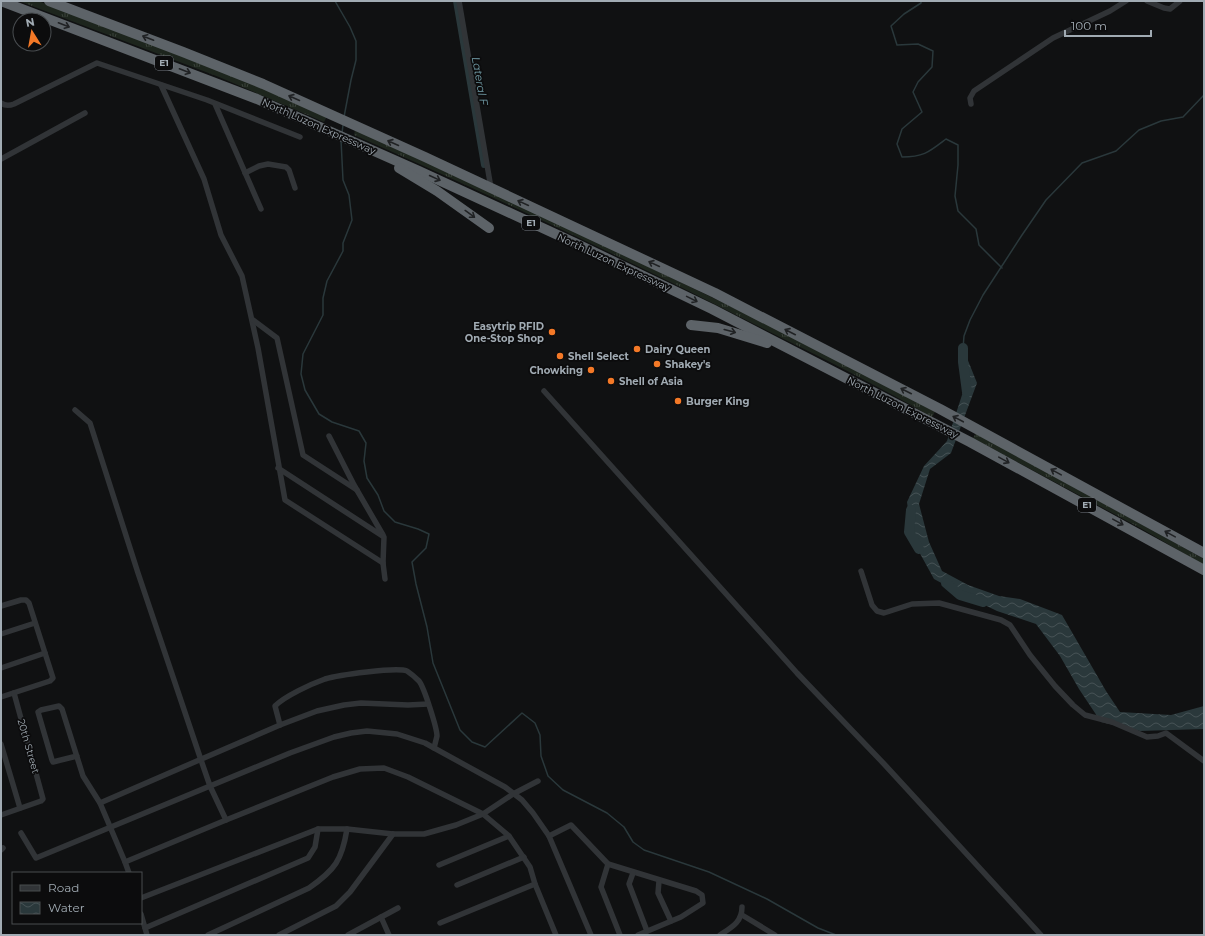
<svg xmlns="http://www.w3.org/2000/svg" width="1205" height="936" font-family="Montserrat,sans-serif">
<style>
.grass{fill:url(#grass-tufts)}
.water{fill:url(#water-waves)}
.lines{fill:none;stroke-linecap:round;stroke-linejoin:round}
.stream{stroke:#2a383b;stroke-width:1.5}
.canal{stroke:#2a383b;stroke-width:6}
.river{stroke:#2a383b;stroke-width:10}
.street{stroke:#313437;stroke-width:5.5}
.highway{stroke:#5d6368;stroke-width:10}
.oneway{stroke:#202224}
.poi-dot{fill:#f47927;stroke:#0c0c0d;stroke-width:1.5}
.labels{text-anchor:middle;stroke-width:3.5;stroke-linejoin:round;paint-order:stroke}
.shield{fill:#0c0c0d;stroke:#747b81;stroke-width:1}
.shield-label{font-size:9px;font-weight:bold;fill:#a1abb3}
.street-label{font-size:10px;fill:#a1abb3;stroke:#0c0c0d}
.poi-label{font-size:10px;font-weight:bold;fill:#a1abb3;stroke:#0c0c0d;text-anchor:start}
.water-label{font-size:11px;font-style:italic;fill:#77a4af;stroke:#0c0c0d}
</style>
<defs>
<pattern id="grass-tufts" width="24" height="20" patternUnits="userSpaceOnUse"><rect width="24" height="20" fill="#1d251d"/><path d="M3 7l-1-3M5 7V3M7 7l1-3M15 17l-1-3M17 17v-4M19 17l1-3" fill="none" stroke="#3b423b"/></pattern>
<pattern id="water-waves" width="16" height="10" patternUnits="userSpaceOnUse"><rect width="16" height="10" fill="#2a383b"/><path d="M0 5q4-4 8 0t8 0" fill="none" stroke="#465255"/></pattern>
</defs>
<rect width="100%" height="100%" fill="#101112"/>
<!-- grass -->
<g class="grass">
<polygon points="19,1 38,1 120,32 222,71 327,116 324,122 219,77"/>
<path d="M 355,130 L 480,186 L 759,320 L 888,385 L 935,412 L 932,417 C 875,384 816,355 758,326 C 625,258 490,195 354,135 Z"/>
<polygon points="976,433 1204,559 1204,565 1142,529 973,438"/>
</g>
<!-- water -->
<polygon class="water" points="963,348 977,383 951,453 930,469 919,504 929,542 942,571 968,585 999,596 1020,599 1062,615 1106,691 1120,712 1171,715 1204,706 1204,729 1140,731 1101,722 1079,689 1060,656 1036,624 997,611 958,592 934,579 912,539 907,502 924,466 947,441 962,395 968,373"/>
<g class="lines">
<!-- stream -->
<g class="stream">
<polyline points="335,1 350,27 356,41 356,60 351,80 344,117"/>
<path d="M 921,1 L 921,3 L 904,14 L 891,26 L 897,45 L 918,44 L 933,51 L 932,67 L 918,82 L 913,92 L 922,112 L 902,129 L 897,144 L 902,157 C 924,157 929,152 946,139 L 958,145 L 958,165 L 955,196 L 958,211 L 976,229 L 979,245 L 1002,268"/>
<polyline points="342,133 343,125"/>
<polyline points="341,140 343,180 349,195 352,220 343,243 343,251 327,281 323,298 323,315 303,354 301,374 305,390 319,414 332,422 359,431 366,443 364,461 367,478 378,495 384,511 395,522 418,529 429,534 426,548 412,562 416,584 427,627 433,663 460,730 472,742 485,747 522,713 535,723 540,735 541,756 548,776 563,790 607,813 624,827 633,842 644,850 709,872 767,899 818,928 836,935"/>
<polyline points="963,348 964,336 970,320 983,295 1022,235 1046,200 1082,163 1116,151 1139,130 1161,121 1183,117 1204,95"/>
</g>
<!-- canal -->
<polyline class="canal" points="456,1 484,165"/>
<!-- river -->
<g class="river">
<polyline points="963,348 963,362 967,392"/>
<polyline points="911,510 909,532 919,549"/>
<polyline points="946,583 960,595 983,602"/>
</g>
<!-- street -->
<g class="street">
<polyline points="459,1 491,188"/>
<polyline points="1147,1 1164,8 1170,9 1180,1"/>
<polyline points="161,85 204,179 221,235 242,276 258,348 285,500 383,563"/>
<path d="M 1,103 C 5,106 9,106 14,104 L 97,63 L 207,100 L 300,137"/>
<polyline points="215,104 261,209"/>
<polyline points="971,104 970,98 974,91 1053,38 1110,11 1126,1"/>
<polyline points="1,159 85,113"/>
<polyline points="245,173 259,166 268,164 286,167 289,170 295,188"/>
<polyline points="253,320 277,338 303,455 357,490"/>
<polyline points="544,391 797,673 885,765 1041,935"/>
<polyline points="75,410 90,423 138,573 201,760 210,786 226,820"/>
<polyline points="329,436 354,485 383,535"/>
<polyline points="278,468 384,537 383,563 385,579"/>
<polyline points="861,571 872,605 877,611 884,613 912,604 939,603 1001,620 1010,625 1030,655 1055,686 1073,705 1085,715 1112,722 1147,737 1158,736 1166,733 1204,761"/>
<polyline points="1,606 21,600 26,600 29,603 53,678 50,681 1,697"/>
<polyline points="1,634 35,623"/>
<polyline points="1,668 45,653"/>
<path d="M 280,725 L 275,706 C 285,696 311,684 325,679 C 338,675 396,667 407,671 C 410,673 416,678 419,681 C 424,687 437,728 437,736 C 436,740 435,744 434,748"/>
<polyline points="1,744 20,808"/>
<polyline points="77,756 53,762 52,760 38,712 41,710 59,706 62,709 83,776 100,803 125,862 129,873"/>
<polyline points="100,803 280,725 317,711 344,705 361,703 408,705 428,704"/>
<polyline points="1,815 41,801 43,799 14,693"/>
<polyline points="21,833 36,858 290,753 334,737 351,733 367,731 397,734 425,743 505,787 522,800 533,813 549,836 591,935"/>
<polyline points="549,836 571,825 608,864 696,891 702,895 703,903 681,917 638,935"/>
<polyline points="1,850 3,848"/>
<polyline points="125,862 226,820 333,777 360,769 384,768 408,777 483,814 509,836 530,867 535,884 556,935"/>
<polyline points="608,864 601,887 620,935"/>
<polyline points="439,865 509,836"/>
<polyline points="633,873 629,884 647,931"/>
<polyline points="659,881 658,893 671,921"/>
<polyline points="457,885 524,857"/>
<polyline points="141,898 318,829 347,829 393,834 424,834 456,825 483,814 513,794 538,781"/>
<polyline points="141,914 147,935"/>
<polyline points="742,915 775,935"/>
<polyline points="381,917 389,935"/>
<polyline points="440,923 535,884"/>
<polyline points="145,928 308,858 315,847 318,829"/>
<path d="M 208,935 L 309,888 C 335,870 342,860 347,829"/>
<polyline points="279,935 336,906 350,892 393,834"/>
<polyline points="348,935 398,908"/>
<path d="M 720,935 C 732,927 742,922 742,907"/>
</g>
<!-- highway -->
<g class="highway">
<polyline points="1,1 257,99 419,171 575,243 712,309 970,442 1204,570"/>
<polyline points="49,1 183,52 263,84 425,157 715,293 940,409 1204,553"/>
<polyline points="399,168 437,191 489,228"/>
<polyline points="691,325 718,328 767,343"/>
</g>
</g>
<!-- one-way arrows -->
<defs><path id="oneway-shaft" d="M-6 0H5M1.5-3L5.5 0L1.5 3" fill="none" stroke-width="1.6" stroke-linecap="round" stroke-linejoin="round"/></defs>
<g class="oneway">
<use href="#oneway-shaft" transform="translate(64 25) rotate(21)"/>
<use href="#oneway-shaft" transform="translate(148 38) rotate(-159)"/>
<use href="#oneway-shaft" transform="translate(185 71) rotate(21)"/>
<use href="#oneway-shaft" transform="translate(294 98) rotate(-156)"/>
<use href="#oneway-shaft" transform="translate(393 143) rotate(-156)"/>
<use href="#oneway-shaft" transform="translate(435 178) rotate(25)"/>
<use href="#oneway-shaft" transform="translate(523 203) rotate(-155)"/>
<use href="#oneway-shaft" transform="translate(470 214) rotate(36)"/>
<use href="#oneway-shaft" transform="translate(654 264) rotate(-155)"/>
<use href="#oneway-shaft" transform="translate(692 299) rotate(26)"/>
<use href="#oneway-shaft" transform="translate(730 331) rotate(15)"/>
<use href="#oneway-shaft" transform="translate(790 332) rotate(-153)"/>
<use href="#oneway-shaft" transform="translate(906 391) rotate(-153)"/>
<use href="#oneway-shaft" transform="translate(958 419) rotate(-152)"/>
<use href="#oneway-shaft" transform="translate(1004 460) rotate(29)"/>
<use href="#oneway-shaft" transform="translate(1056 472) rotate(-151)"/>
<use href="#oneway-shaft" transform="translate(1118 522) rotate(29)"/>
<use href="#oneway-shaft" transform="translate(1170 534) rotate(-151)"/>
</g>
<!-- markers -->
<g class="poi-dot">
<circle cx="552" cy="332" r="4"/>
<circle cx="637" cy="349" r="4"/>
<circle cx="560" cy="356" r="4"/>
<circle cx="657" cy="364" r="4"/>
<circle cx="591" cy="370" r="4"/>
<circle cx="611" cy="381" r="4"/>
<circle cx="678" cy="401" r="4"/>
</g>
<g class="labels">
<!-- shield labels -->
<g class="shield">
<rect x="155" y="56" width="18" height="14" rx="3"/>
<rect x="522" y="216" width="18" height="14" rx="3"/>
<rect x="1078" y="498" width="18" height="14" rx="3"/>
</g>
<g class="shield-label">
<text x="164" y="66">E1</text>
<text x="531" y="226">E1</text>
<text x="1087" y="508">E1</text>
</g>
<!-- street labels -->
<g class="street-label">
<text transform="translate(319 126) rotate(24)" y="4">North Luzon Expressway</text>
<text transform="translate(614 262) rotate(25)" y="4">North Luzon Expressway</text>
<text transform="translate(903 407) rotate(27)" y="4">North Luzon Expressway</text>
<text transform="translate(29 746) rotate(74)" y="4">20th Street</text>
</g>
<!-- poi labels -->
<g class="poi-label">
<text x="544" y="330" text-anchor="end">Easytrip RFID<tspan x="544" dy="12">One-Stop Shop</tspan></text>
<text x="645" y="353">Dairy Queen</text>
<text x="568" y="360">Shell Select</text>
<text x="665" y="368">Shakey's</text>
<text x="583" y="374" text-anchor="end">Chowking</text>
<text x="619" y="385">Shell of Asia</text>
<text x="686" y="405">Burger King</text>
</g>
<!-- water labels -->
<g class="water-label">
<text transform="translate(480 81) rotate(80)" y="4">Lateral F</text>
</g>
</g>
<!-- border -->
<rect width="1205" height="936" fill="none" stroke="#a1abb3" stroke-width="4"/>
<!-- legend -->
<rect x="12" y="872" width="130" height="52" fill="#0c0c0d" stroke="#484c4f"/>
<rect x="20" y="885" width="20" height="6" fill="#313437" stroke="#484c4f"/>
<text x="48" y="892" font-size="12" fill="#a1abb3">Road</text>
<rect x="20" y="902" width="20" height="12" fill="url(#water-waves)" stroke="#484c4f"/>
<text x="48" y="912" font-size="12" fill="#a1abb3">Water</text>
<!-- north arrow -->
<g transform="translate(32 32) rotate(349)"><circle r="19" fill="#0c0c0d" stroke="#484c4f"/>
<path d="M0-3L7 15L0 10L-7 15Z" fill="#f47927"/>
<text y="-6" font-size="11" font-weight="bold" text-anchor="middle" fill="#a1abb3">N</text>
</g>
<!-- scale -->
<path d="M1065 30v6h86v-6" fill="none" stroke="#a1abb3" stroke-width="2"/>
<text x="1071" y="30" font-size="12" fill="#a1abb3" stroke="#0c0c0d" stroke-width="3" paint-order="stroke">100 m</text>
</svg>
